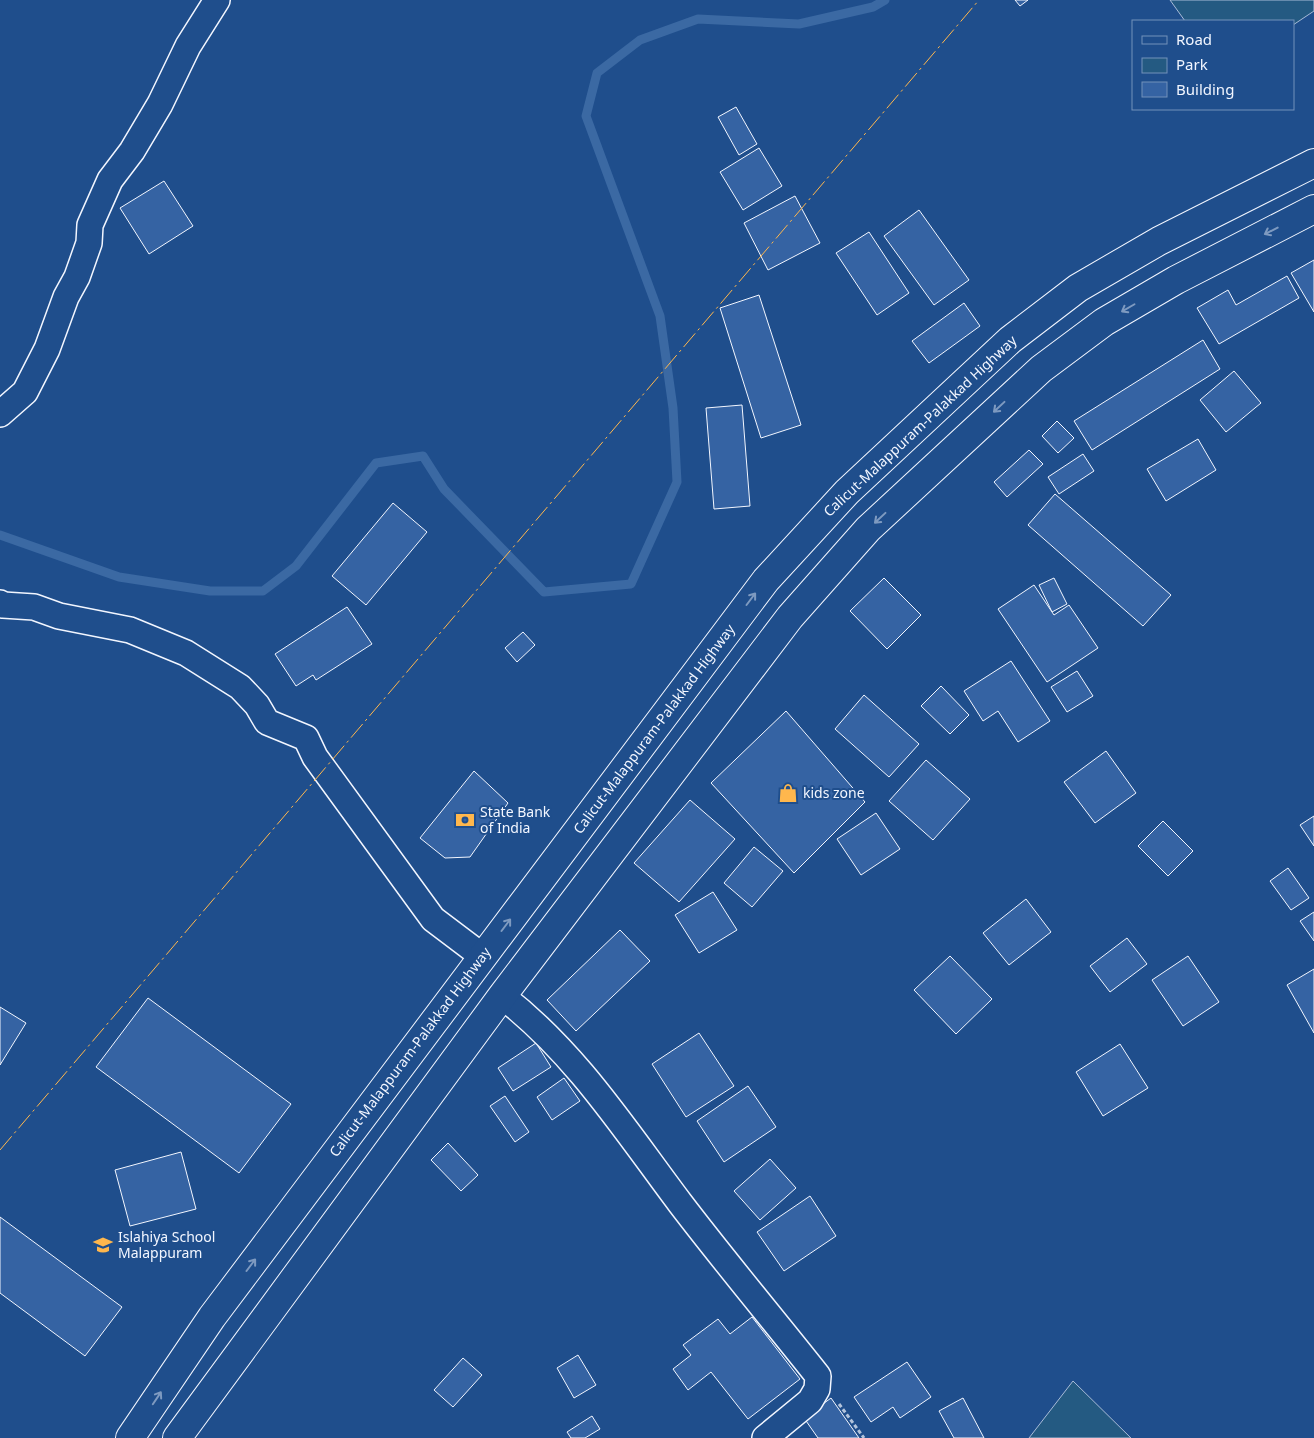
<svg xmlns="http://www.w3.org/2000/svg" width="1314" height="1438" font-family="'Noto Sans',sans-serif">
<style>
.green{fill:#245a82;stroke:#a8bbd7}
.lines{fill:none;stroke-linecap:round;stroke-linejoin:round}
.stream{stroke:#3b69a3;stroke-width:9}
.building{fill:#3563a3;stroke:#f2f6ff}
.minor-casing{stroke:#f2f6ff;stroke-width:28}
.trunk-casing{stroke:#f2f6ff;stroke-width:30}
.path{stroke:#b3c4dc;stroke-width:3;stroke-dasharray:4 2.5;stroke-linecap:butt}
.minor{stroke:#1f4e8c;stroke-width:25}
.trunk{stroke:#1f4e8c;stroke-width:28}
.power{stroke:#ffb74d;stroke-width:1;stroke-dasharray:18 4 2.5 4;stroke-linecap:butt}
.oneway{stroke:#7e9ac0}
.labels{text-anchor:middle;stroke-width:4;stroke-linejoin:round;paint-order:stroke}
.street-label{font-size:14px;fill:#f2f6ff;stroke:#1f4e8c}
.poi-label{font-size:14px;fill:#f2f6ff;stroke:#1f4e8c;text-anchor:start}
</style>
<rect width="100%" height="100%" fill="#1f4e8c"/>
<!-- green -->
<g class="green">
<polygon points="1170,0 1314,0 1314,11 1293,25 1293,21 1185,21"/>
<polygon points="1073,1381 1131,1438 1029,1438"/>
</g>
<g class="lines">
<!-- stream -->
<polyline class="stream" points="0,535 119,577 210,591 263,591 296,566 376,463 423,456 444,489 544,592 631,584 677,482 673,408 660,316 586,116 597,73 640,40 698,19 799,24 873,7 885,0"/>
</g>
<!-- building -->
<g class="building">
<polygon points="1015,0 1028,0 1020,6"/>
<polygon points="736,107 757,144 739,155 718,117"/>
<polygon points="759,148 782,186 743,210 720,172"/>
<polygon points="164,181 193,226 149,254 120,208"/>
<polygon points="795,196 820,243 768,270 744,223"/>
<polygon points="919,210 969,280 934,305 884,236"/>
<polygon points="869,232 909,293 877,315 836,253"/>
<polygon points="1314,260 1314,312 1291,273"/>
<polygon points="1287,276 1299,298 1219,344 1197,308 1228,290 1236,305"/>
<polygon points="759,295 801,425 761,438 720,308"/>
<polygon points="964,303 980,326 929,363 912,341"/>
<polygon points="1203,340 1220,369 1092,450 1074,421"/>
<polygon points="1234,371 1261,403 1226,432 1200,400"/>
<polygon points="742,405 750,506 714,509 706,408"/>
<polygon points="1057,421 1074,438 1058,453 1042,436"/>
<polygon points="1198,439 1216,470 1166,501 1147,469"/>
<polygon points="1029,450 1043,464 1007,497 994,482"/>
<polygon points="1083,454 1094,471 1059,494 1048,477"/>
<polygon points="1055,494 1171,595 1143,626 1028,525"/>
<polygon points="393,503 427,532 366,605 332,576"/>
<polygon points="884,578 921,615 887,649 850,611"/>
<polygon points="1054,578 1067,604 1052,612 1039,585"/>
<polygon points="1034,585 1054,615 1069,605 1098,648 1047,682 998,609"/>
<polygon points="347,607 372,644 316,680 313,675 296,686 275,654"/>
<polygon points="523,632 535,645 517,662 505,648"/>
<polygon points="1011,661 1050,721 1018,742 998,711 983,721 964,691"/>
<polygon points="1077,671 1093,696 1067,712 1051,687"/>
<polygon points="941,686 969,715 950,734 921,706"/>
<polygon points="864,695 919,744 889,777 835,729"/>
<polygon points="786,711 865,802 794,873 711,783"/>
<polygon points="1106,751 1136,793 1095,823 1064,782"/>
<polygon points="926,760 970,799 933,840 889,801"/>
<polygon points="474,771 508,803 470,857 445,858 420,838"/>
<polygon points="690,800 735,839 679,902 634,863"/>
<polygon points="876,813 900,849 861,875 837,839"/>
<polygon points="1314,816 1314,846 1300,825"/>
<polygon points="1163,821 1193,851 1168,876 1138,846"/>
<polygon points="754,847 783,871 752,907 724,883"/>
<polygon points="1288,868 1309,898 1291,910 1270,881"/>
<polygon points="713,892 737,930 699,953 675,915"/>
<polygon points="1026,899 1051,932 1009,965 983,933"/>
<polygon points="1314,912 1314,941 1300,921"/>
<polygon points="620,930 650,961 576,1031 547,1000"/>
<polygon points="1127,938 1147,964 1110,992 1090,966"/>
<polygon points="950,956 992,999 956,1034 914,990"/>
<polygon points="1188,956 1219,1002 1183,1026 1152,980"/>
<polygon points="1314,969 1314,1033 1287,985"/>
<polygon points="148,998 291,1104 239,1173 96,1067"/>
<polygon points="0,1007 26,1023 0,1065"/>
<polygon points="699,1033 734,1086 686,1117 652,1064"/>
<polygon points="536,1043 551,1067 513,1091 498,1068"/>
<polygon points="1120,1044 1148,1088 1103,1116 1076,1072"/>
<polygon points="564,1078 580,1101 552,1120 537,1097"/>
<polygon points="748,1086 776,1127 724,1162 697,1121"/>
<polygon points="505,1096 529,1132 515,1142 490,1106"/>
<polygon points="448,1143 478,1175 461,1191 431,1160"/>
<polygon points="181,1152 196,1209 130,1226 115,1170"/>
<polygon points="770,1159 796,1188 760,1220 734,1191"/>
<polygon points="810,1196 836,1236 784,1271 757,1232"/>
<polygon points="0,1217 122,1307 85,1356 0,1293"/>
<polygon points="752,1317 800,1379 748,1419 711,1372 688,1390 673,1369 691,1355 683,1345 718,1319 730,1334"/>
<polygon points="578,1355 596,1385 574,1398 557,1368"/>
<polygon points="463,1358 482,1375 453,1407 434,1390"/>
<polygon points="907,1362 931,1397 900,1418 893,1407 871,1422 854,1397"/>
<polygon points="831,1398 859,1438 818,1438 804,1418"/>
<polygon points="963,1398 984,1438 954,1438 939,1411"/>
<polygon points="592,1416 600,1429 585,1438 571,1438 567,1432"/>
</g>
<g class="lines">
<!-- minor casing -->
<g class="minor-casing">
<g id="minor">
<polyline points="0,414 25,392 47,349 66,297 77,277 89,243 90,225 110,180 132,151 160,104 188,46 217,0"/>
<polyline points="0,603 3,605 34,607 59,616 130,630 186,653 240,687 257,705 267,722 306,738 315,757 433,919 482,956"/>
<path d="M 502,996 C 576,1053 625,1130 680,1203 C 725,1262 772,1318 818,1376 L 817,1389 L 810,1401 L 765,1438"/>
</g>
</g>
<!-- trunk casing -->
<g class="trunk-casing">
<g id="trunk">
<polyline points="130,1438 212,1317 766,580 847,492 1010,340 1078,288 1159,241 1314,163"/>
<polyline points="177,1438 502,996 790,617 868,529 1041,369 1104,322 1176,280 1314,209"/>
</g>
</g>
<!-- path -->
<polyline class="path" points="839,1404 864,1438"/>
<!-- minor -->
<use href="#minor" class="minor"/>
<!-- trunk -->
<use href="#trunk" class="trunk"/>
<!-- power -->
<polyline class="power" points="0,1150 979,0"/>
</g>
<!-- one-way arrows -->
<defs><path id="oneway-shaft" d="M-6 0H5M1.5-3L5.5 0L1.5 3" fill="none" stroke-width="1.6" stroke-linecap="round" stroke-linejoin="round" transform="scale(1.25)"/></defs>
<g class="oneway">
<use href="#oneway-shaft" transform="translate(1271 231) rotate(153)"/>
<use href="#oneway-shaft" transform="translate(1128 308) rotate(150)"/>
<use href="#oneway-shaft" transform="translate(999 407) rotate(137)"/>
<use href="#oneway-shaft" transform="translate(880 518) rotate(137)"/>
<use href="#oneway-shaft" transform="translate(751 599) rotate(-53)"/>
<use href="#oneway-shaft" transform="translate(506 925) rotate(-53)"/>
<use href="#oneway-shaft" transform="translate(251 1265) rotate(-53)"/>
<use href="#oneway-shaft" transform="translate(157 1398) rotate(-56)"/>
</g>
<!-- icons -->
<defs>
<g id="shop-bare" transform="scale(1.5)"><path d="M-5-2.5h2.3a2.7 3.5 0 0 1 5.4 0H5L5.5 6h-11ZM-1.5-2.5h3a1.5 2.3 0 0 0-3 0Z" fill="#ffb74d" stroke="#1f4e8c" stroke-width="2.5" paint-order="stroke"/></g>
<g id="bank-bare" transform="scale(1.5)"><path d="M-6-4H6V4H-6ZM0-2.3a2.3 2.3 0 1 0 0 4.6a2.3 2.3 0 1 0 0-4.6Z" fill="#ffb74d" stroke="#1f4e8c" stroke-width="2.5" paint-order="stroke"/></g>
<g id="school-bare" transform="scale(1.5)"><path d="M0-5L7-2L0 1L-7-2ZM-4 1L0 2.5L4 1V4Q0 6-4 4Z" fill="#ffb74d" stroke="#1f4e8c" stroke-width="2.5" paint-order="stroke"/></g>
</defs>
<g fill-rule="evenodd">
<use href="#shop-bare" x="788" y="793"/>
<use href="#bank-bare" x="465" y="820"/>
<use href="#school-bare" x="103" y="1245"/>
</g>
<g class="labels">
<!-- street labels -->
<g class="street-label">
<text transform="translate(920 426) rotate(-43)" y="5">Calicut-Malappuram-Palakkad Highway</text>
<text transform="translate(654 729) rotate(-53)" y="5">Calicut-Malappuram-Palakkad Highway</text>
<text transform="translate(410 1052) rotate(-53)" y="5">Calicut-Malappuram-Palakkad Highway</text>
</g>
<!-- poi labels -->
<g class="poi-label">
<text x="803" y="798">kids zone</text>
<text x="480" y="817">State Bank<tspan x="480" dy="16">of India</tspan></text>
<text x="118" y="1242">Islahiya School<tspan x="118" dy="16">Malappuram</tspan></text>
</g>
</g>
<!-- legend -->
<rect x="1132" y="20" width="162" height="90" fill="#1f4e8c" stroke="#7391ba"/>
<rect x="1142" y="36" width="25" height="8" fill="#1f4e8c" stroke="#7391ba"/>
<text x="1176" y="45" font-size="15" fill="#f2f6ff">Road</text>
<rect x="1142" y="58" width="25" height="15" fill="#245a82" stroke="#7391ba"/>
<text x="1176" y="70" font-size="15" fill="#f2f6ff">Park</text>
<rect x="1142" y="82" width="25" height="15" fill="#3563a3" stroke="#7391ba"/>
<text x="1176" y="95" font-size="15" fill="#f2f6ff">Building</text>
</svg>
